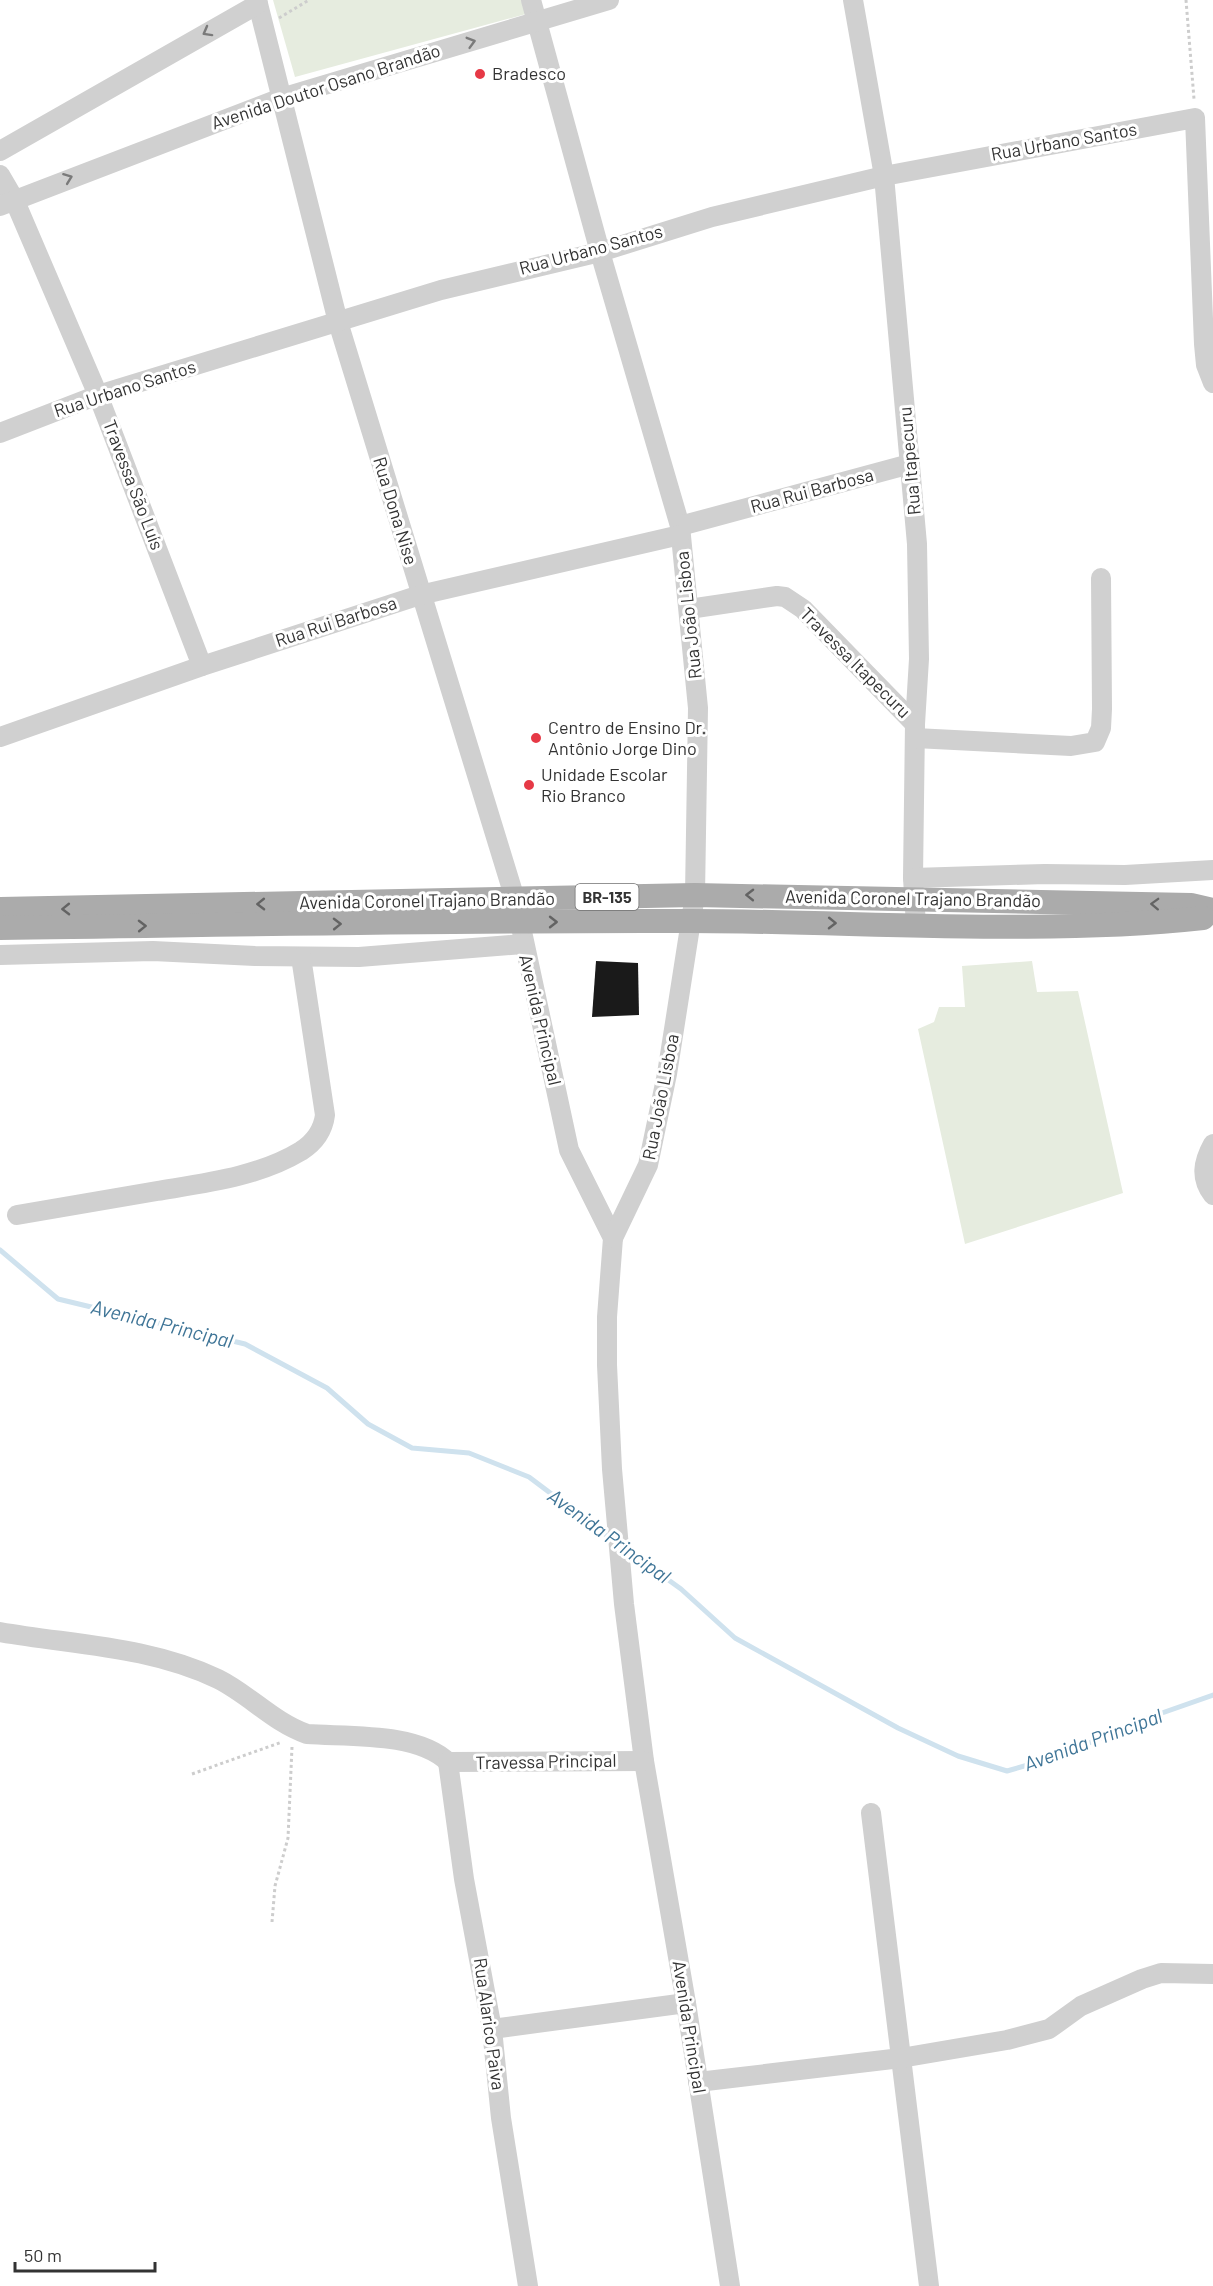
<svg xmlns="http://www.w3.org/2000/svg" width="1213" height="2286" font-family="Barlow,sans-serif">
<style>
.green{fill:#e6ecdf}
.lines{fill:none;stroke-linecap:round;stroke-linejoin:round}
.stream{stroke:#cfe2ee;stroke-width:5}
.building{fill:#1a1a1a}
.path{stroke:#cdcdcd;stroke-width:3;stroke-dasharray:3 3;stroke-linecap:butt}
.minor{stroke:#d0d0d0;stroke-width:20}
.major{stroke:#ababab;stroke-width:24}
.oneway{stroke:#7a7a7a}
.oneway2{stroke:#636363}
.poi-dot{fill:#e63946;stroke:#fff;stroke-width:2}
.labels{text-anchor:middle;stroke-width:6;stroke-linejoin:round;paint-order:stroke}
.shield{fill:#fff;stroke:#707070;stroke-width:1.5}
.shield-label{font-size:16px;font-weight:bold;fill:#333}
.poi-label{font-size:18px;fill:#333;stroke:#fff;text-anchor:start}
.street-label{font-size:18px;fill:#333;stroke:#fff}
.water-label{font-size:20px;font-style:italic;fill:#3f7597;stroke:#fff}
</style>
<rect width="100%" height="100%" fill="#fff"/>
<!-- green -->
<g class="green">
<polygon points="273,0 521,0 526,14 295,77"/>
<polygon points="1032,961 1037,992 1078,991 1123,1193 965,1244 918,1029 934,1022 939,1007 965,1007 962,966"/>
</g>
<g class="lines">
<!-- stream -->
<g class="stream">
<polyline points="0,1250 58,1299 245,1344 327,1388 368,1424 412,1448 469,1453 529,1477 614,1541"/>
<polyline points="624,1548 681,1589 735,1638 898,1728 958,1756 1007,1771 1059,1756 1142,1720 1213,1695"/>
</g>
</g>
<!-- building -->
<polygon class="building" points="596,961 638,963 639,1015 592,1017"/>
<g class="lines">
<!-- path -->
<g class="path">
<polyline points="1186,0 1194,99"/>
<polyline points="279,18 309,0"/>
<polyline points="192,1774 282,1742"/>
<polyline points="272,1922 275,1886 288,1838 292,1747"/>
</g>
<!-- minor -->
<g class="minor">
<polyline points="257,0 338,322 515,899 569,1150 613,1238 607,1317 607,1365 612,1469 624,1604 644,1761 686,2003 730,2286"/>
<polyline points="531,0 600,252 680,526 698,708 695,895 667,1074 648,1165 613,1238"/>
<polyline points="853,0 884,176 917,544 919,659 915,724 913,878 916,925"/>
<polyline points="0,151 258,4"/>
<polyline points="0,175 14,199 98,395 202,666"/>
<polyline points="0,206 281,98 609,0"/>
<polyline points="0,433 98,395 441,290 600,252 712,217 884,176 1195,118 1204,344 1206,365 1213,383"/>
<polyline points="680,526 910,464"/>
<polyline points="689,609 777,596 785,597 803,609 915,724"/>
<polyline points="0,737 202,666 420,595 680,535"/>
<polyline points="915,738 1071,746 1095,742 1101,728 1102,709 1101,578"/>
<polyline points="913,878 1045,874 1125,875 1213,870"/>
<polyline points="0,955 153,951 255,956 359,957 523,944"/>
<path d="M 1213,1144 C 1203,1162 1200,1178 1213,1195"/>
<path d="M 17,1215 C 64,1207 110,1199 157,1191 C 205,1183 258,1177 301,1151 C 315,1142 323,1131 325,1115 L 301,957"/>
<path d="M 0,1632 C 74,1645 149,1646 218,1679 C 250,1695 273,1722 307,1734 C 349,1737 417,1732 448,1762"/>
<polyline points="448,1762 464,1879 492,2029 501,2118 528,2286"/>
<polyline points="448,1762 644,1761"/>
<polyline points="871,1813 929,2286"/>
<polyline points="492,2029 686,2003"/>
<polyline points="698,2082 901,2058 1007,2040 1049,2029 1081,2006 1142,1979 1161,1973 1213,1974"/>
</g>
<!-- major -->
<g class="major">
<polyline points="0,909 695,895 1191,905 1213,910"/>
<path d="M 0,928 C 230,925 460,920 689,921 C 859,921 1035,936 1203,918"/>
</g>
</g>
<!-- one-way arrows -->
<defs><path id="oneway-chevron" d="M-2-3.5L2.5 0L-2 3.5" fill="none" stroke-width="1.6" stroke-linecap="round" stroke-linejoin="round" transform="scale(1.5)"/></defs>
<g class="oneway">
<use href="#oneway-chevron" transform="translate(207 32) rotate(151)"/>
<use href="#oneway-chevron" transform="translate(471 42) rotate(-16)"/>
<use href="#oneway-chevron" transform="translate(68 178) rotate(-21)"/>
</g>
<g class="oneway2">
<use href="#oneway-chevron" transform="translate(750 895) rotate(-179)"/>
<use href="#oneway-chevron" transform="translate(261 904) rotate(179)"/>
<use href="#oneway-chevron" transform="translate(1155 904) rotate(-178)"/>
<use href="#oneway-chevron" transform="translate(66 909) rotate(179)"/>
<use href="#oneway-chevron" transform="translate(553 922)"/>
<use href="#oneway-chevron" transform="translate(832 923) rotate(1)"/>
<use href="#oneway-chevron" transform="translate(337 924) rotate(-1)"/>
<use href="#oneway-chevron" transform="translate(142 926) rotate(-1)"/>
</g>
<!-- markers -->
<g class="poi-dot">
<circle cx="480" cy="74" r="6"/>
<circle cx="536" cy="738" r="6"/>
<circle cx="529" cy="785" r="6"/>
</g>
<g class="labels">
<!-- shield labels -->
<rect class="shield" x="575.5" y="884" width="63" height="26" rx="4.5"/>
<g class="shield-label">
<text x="607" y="903">BR-135</text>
</g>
<!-- poi labels -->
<g class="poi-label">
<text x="492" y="80">Bradesco</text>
<text x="548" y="734">Centro de Ensino Dr.<tspan x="548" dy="21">Antônio Jorge Dino</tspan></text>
<text x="541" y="781">Unidade Escolar<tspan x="541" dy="21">Rio Branco</tspan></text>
</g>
<!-- street labels -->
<g class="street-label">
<text transform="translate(326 87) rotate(-18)" y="6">Avenida Doutor Osano Brandão</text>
<text transform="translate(1064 142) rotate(-10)" y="6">Rua Urbano Santos</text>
<text transform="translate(591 250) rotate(-15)" y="6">Rua Urbano Santos</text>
<text transform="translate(125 389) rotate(-18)" y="6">Rua Urbano Santos</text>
<text transform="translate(910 461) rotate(-95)" y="6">Rua Itapecuru</text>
<text transform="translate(133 485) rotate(69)" y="6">Travessa São Luís</text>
<text transform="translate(812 491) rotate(-15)" y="6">Rua Rui Barbosa</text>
<text transform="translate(395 511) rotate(73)" y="6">Rua Dona Nise</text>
<text transform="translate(689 615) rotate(-96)" y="6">Rua João Lisboa</text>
<text transform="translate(336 622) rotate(-18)" y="6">Rua Rui Barbosa</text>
<text transform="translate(855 663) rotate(45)" y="6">Travessa Itapecuru</text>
<text transform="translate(913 899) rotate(1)" y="6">Avenida Coronel Trajano Brandão</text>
<text transform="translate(427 901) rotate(-1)" y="6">Avenida Coronel Trajano Brandão</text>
<text transform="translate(540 1020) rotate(77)" y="6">Avenida Principal</text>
<text transform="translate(661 1097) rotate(-79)" y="6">Rua João Lisboa</text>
<text transform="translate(546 1762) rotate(-1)" y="6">Travessa Principal</text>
<text transform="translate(489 2024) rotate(82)" y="6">Rua Alarico Paiva</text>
<text transform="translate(689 2027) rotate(81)" y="6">Avenida Principal</text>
</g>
<!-- water labels -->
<g class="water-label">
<text transform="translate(162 1324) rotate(14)" y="7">Avenida Principal</text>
<text transform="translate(609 1536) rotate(36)" y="7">Avenida Principal</text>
<text transform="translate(1093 1740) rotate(-20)" y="7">Avenida Principal</text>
</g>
</g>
<!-- scale -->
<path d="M15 2262v9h140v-9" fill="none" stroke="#333333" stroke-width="3"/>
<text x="24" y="2262" font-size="18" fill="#333333" stroke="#ffffff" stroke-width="4.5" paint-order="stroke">50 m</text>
</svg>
